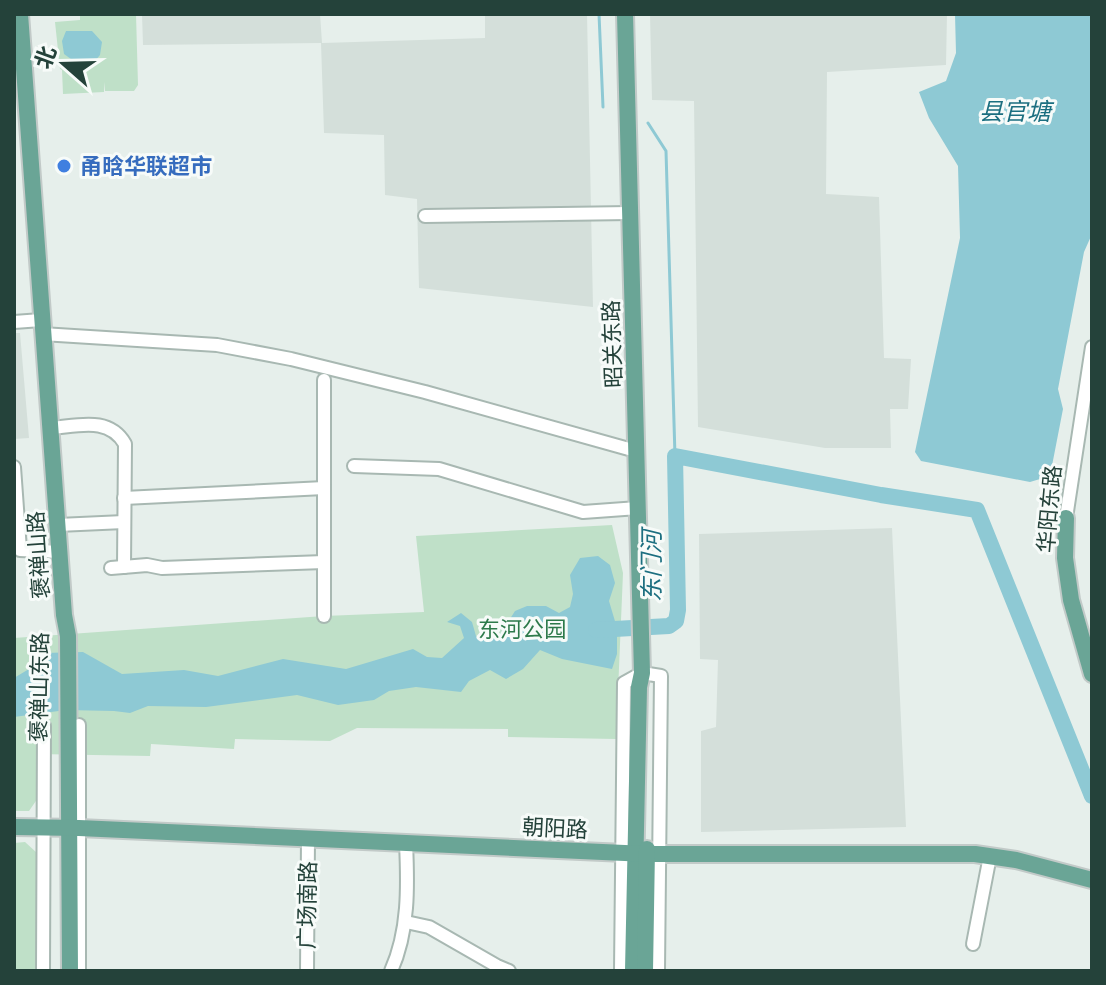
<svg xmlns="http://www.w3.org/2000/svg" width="1106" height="985" font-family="Figtree,'Noto Sans SC',sans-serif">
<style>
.built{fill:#d4dfda}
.green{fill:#bfe0c8}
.water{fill:#8ec9d4}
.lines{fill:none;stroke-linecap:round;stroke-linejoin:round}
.stream{stroke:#8ec9d4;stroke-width:3}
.river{stroke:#8ec9d4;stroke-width:16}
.minor-casing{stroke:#a8b8b2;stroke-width:16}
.major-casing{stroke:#c2cac8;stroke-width:20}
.minor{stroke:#fff;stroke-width:12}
.major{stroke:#6aa596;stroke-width:16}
.shop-dot{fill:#3f7fe0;stroke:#f7fbf9;stroke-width:3}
.labels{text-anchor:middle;stroke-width:6;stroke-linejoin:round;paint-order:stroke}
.shop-label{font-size:22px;font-weight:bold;fill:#366cbe;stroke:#f7fbf9;text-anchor:start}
.street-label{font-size:22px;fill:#24423a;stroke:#f7fbf9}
.park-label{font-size:22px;fill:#2d7a4b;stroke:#f7fbf9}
.water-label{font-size:24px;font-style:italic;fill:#1c6f80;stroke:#f7fbf9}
</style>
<rect width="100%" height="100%" fill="#e6efeb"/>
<!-- built -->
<g class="built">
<polygon points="142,14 320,14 322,43 485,38 485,14 587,14 593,307 419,288 417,199 385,195 384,135 324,133 321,43 143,45"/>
<polygon points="650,14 947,14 946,65 827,72 826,194 879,197 884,358 911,359 908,409 890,409 891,448 825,448 698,427 694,101 652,100"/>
<polygon points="14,333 20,333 29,438 14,439"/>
<polygon points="892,528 906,827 701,832 701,731 716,727 718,660 700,659 699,534"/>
</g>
<!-- green -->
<g class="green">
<polygon points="80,14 136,14 138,85 134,91 105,91 104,82 104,92 63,94 62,70 60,69 55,22 80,20"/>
<polygon points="612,525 623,573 616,739 508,737 508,729 357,728 330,741 235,739 234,749 151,744 150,756 37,754 38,798 29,811 14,811 14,638 324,616 424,612 416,536"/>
<polygon points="25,842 37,853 37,971 14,971 14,843"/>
</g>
<!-- water -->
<g class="water">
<polygon points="955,14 1092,14 1092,234 1084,252 1058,389 1063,409 1050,476 1030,482 921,461 915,452 960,238 958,166 929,118 919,92 946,81 956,53"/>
<polygon points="66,31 92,31 102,42 100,55 95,61 71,59 64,54 62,41"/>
<polygon points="598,556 610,565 615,583 609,601 617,628 617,654 612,669 562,659 540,650 523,669 506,679 490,670 469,681 461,692 416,687 389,691 374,700 338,705 297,695 206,707 148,706 130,713 114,711 66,710 14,717 14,678 34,666 43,653 83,652 122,674 184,670 218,676 283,659 346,669 413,649 427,657 442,658 464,638 460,626 447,622 461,613 472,622 476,636 487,642 501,633 515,611 527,606 546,606 559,613 570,607 573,594 570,575 580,558"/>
</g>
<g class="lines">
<!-- stream -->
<g class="stream">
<polyline points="599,14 603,107"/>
<polyline points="648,123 666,151 675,456"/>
</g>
<!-- river -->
<polyline class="river" points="596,630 669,626 676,621 678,610 675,456 881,495 977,510 1092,796"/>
<!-- minor casing -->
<g class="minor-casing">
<g id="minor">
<polyline points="425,216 630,213"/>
<polyline points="14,322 41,320"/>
<polyline points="42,334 217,345 291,359 425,392 636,451"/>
<polyline points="324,380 324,616"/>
<path d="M 51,428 C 78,426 109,416 125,444 L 124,567"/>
<polyline points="354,466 439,469 583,512 638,508"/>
<polyline points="14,467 20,550 60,552"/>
<polyline points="124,498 324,488"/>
<polyline points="1066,518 1092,347"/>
<polyline points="58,525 124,522"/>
<polyline points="111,568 147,565 162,568 324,562"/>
<polyline points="406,922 429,927 497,966 509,971"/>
<polyline points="973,944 990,856"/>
<polyline points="43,971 44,726"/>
<polyline points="79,971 79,725"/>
<polyline points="307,971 308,838"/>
<path d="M 391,971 C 409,931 408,886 406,843"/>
<polyline points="621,971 624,683 642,673 661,676 658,971"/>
</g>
</g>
<!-- major casing -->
<g class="major-casing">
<g id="major">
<polyline points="20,14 64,615 68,636 70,971"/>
<polyline points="625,14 642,673 639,687 633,971"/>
<polyline points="1066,518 1065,558 1071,600 1092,674"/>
<polyline points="14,827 79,828 647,854 975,854 1016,860 1092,880"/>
<polyline points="645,971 647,849"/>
</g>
</g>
<!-- minor -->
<use href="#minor" class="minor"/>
<!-- major -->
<use href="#major" class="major"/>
</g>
<!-- markers -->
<circle class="shop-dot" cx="64" cy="166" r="8"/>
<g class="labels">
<!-- shop labels -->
<g class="shop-label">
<text x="80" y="174">甬晗华联超市</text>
</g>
<!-- street labels -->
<g class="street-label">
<text transform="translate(612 344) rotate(-92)" y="8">昭关东路</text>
<text transform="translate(1049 509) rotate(-85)" y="8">华阳东路</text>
<text transform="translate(38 555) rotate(-94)" y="8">褒禅山路</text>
<text transform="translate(39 687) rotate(-89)" y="8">褒禅山东路</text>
<text transform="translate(555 828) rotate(3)" y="8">朝阳路</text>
<text transform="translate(307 905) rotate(-89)" y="8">广场南路</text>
</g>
<!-- park labels -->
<g class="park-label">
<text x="522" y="637">东河公园</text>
</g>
<!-- water labels -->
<g class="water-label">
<text x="1015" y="120">县官塘</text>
<text transform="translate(652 566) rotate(-90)" y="8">东门河</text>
</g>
</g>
<!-- border -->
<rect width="1106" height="985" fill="none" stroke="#24423a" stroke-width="32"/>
<!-- north arrow -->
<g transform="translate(64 64) rotate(290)" stroke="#f7fbf9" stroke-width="6" paint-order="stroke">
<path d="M0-6L14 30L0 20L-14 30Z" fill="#24423a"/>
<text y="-12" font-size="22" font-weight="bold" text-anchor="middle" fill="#24423a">北</text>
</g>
</svg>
